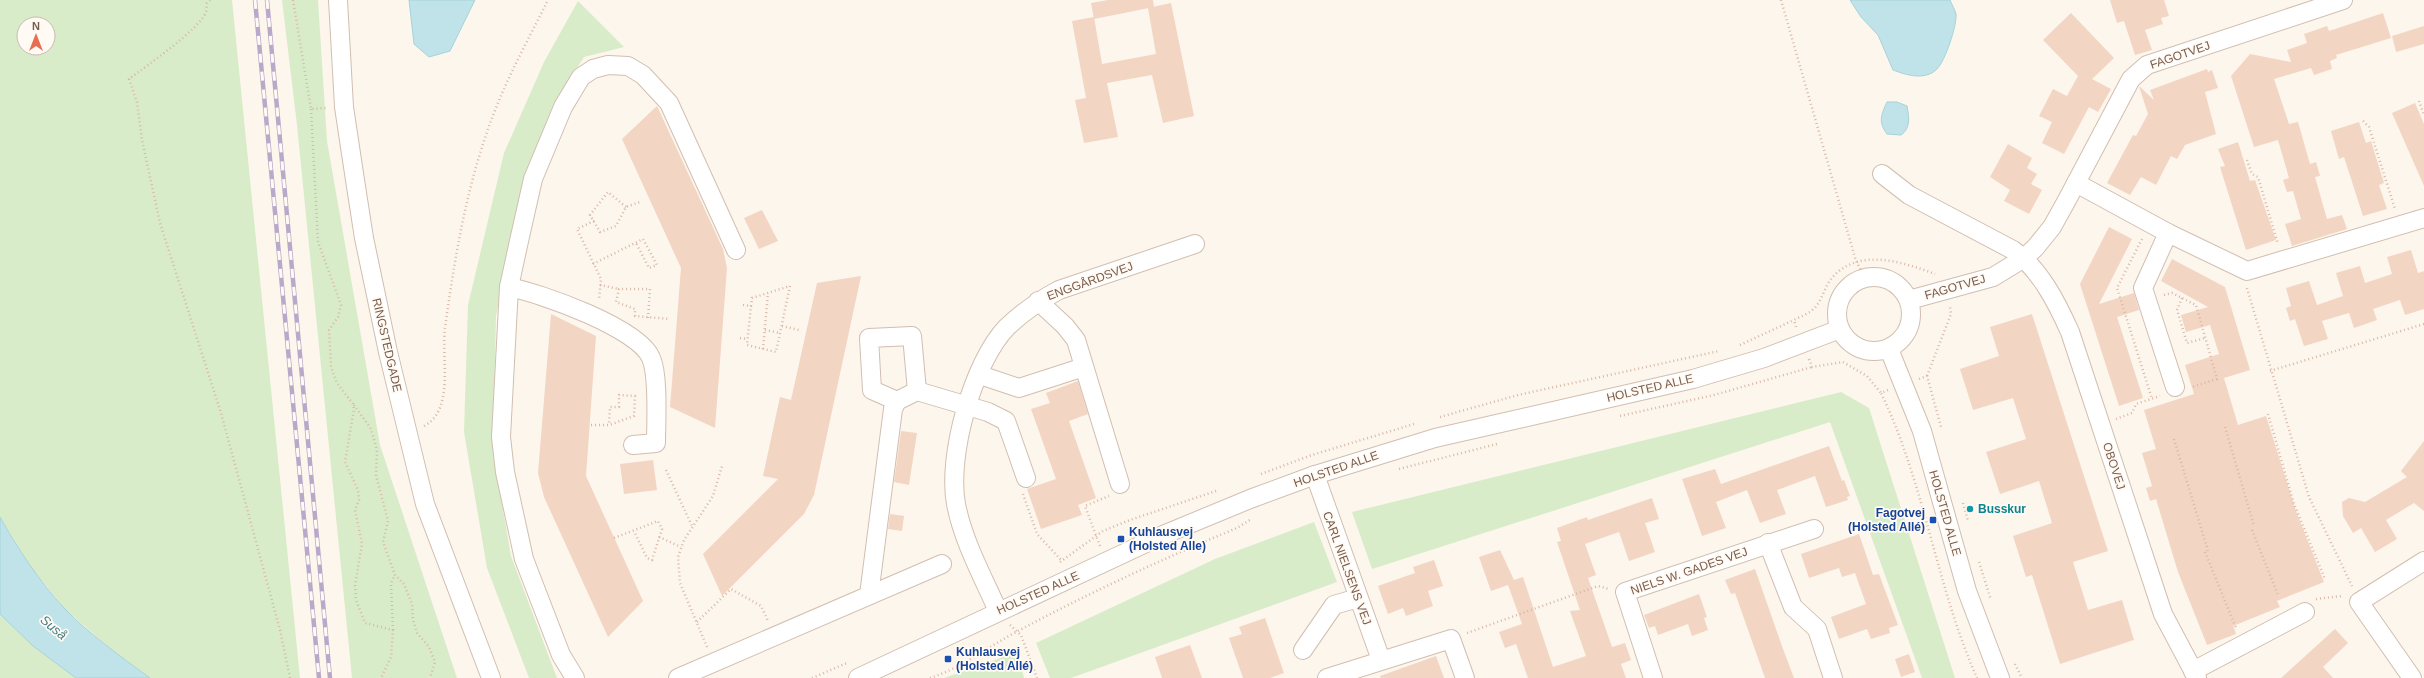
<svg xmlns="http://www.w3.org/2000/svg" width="2424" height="678" font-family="Arial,sans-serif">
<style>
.green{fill:#d8ecc9;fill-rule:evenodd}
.water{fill:#bfe3e8;stroke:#a5d3da}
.building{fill:#f3d5c3}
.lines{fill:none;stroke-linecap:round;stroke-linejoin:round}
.minor-casing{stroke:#d1beb0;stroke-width:20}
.path{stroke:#d9b8a5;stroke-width:2.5;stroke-dasharray:1 3;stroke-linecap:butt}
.minor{stroke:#fff;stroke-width:18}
.rail-casing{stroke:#b9a8c9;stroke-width:4.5}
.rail{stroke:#fffaf3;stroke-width:3;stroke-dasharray:9;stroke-linecap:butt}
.culture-dot{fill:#0f9aa8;stroke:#fffaf3;stroke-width:1.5}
.transit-dot{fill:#1a4fb4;stroke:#fffaf3;stroke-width:1.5}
.labels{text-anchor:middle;stroke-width:3.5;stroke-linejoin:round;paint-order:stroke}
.street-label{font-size:12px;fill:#7a5c4d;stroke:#fffaf3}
.culture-label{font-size:12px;font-weight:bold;fill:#0d838f;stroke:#fffaf3;text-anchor:start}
.transit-label{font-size:12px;font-weight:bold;fill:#164399;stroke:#fffaf3;text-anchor:start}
.water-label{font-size:13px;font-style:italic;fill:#437c86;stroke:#fffaf3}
</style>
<rect width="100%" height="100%" fill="#fdf6ec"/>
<!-- green -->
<g class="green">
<path d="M 0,0 L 232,0 L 300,678 L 150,678 L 107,646 L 64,608 L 30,566 L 0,517 ZM 24,24 L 48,24 L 48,48 L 24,48 Z"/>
<polygon points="282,0 318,0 327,141 380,445 457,678 352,678 297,125"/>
<polygon points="578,1 624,47 584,57 551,110 520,200 496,316 493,452 511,556 557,678 529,678 487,568 464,432 468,305 504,153 544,62"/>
<polygon points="1841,392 1869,408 1955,678 1922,678 1830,422 1372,569 1352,512"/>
<polygon points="1314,522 1337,582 1071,678 1050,678 1036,643 1215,559"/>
<polygon points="0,614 33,646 76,678 0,678"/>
<polygon points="1017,652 1024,678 944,678"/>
</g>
<!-- water -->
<g class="water">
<polygon points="409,0 475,0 450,51 429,57 414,44"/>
<path d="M 1850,0 L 1950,0 C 1952,5 1955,10 1956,14 C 1957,26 1945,61 1937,69 C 1925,81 1906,75 1893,70 L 1878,35 L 1861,17 Z"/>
<path d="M 1887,102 L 1897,102 L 1907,106 C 1909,117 1911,128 1901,135 L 1887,134 C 1878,122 1881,115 1887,102 Z"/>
<path d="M 0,517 C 18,549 39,581 64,608 C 89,634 120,656 150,678 L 76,678 L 33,646 L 0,614 Z"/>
</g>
<!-- building -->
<g class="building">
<polygon points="1108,0 1153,0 1154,7 1094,19 1091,3"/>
<polygon points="2110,0 2164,0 2169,16 2161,18 2163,24 2145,30 2152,50 2135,55 2124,21 2117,23"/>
<polygon points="1171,3 1194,116 1163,123 1152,75 1107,83 1118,137 1084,143 1075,100 1086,98 1072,21 1094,17 1102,64 1156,54 1148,8"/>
<polygon points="2071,13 2114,58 2092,79 2111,89 2098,112 2089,107 2064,154 2042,143 2052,122 2039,116 2053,89 2067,96 2078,76 2043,40"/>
<polygon points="2383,13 2391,38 2336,55 2337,58 2330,61 2332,69 2314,75 2311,68 2274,79 2289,124 2298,122 2310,164 2316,162 2320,176 2315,177 2327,219 2342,215 2347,229 2292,246 2285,224 2301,219 2293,191 2287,192 2283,180 2289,178 2278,140 2254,147 2231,76 2250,54 2291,62 2287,50 2307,43 2304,34 2327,26 2329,31"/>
<polygon points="2424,26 2424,44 2396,52 2392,36"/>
<polygon points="2207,69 2208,72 2212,70 2218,88 2205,92 2216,134 2185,145 2177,159 2171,156 2156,185 2141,177 2130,195 2107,183 2133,135 2136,136 2148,114 2139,86 2154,100 2150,90"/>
<polygon points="2415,103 2424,124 2424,186 2392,113"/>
<polygon points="657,106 723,249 727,268 715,428 670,407 681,268 622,139"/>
<polygon points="2359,122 2366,143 2371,141 2384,183 2379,185 2387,209 2363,216 2344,157 2339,159 2331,131"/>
<polygon points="2238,142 2250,181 2255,180 2276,240 2246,250 2220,167 2225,166 2218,149"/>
<polygon points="2008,144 2032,158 2027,168 2037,174 2031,184 2042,190 2029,214 2004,201 2010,190 1990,177"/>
<polygon points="762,210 778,241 759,249 744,218"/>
<polygon points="2109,227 2132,239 2099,304 2134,293 2139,310 2117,317 2143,398 2119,406 2080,284"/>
<polygon points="2411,250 2418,273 2424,271 2424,309 2405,315 2400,300 2373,309 2377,320 2354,328 2349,313 2322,321 2328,339 2304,346 2295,319 2290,321 2286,308 2291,306 2286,288 2309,281 2317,305 2343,296 2336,273 2360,266 2365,283 2392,274 2387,257"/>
<polygon points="2172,259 2225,287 2250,370 2224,378 2238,425 2266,416 2296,511 2324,582 2277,601 2280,607 2233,626 2236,634 2207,645 2178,572 2156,499 2150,501 2146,488 2152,486 2142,453 2156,449 2144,410 2194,394 2185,365 2219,354 2210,325 2186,332 2181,315 2208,307 2161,281"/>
<polygon points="861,276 814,495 804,514 722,596 703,554 778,479 763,476 780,397 791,400 817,283"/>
<polygon points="551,314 596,336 586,476 643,601 608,637 544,497 538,473"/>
<polygon points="2032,314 2108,551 2073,562 2088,610 2122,600 2134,640 2060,664 2032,575 2026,577 2013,536 2052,523 2039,481 2000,494 1986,452 2026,439 2013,398 1973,410 1960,369 1999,356 1990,327"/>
<polygon points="1078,381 1088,414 1069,421 1096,498 1078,505 1082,515 1041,529 1027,489 1056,479 1031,409 1050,403 1046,393"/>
<polygon points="901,431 917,433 909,485 894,482"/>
<polygon points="2424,441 2424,511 2414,503 2386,520 2397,539 2375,552 2361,528 2353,533 2343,516 2342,502 2349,498 2365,502 2407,477 2401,471"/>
<polygon points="1829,446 1842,481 1844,480 1850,496 1847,497 1848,500 1826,507 1815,476 1777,490 1786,514 1760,523 1747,490 1716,502 1726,528 1702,536 1682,479 1715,469 1721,484"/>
<polygon points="653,460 657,490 624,494 620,464"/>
<polygon points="1652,498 1659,519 1645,523 1655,552 1629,561 1619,532 1585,544 1596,575 1588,578 1612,647 1625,643 1631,660 1621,664 1626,678 1528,678 1516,644 1505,648 1499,632 1522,624 1508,585 1491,591 1479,557 1500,550 1514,580 1523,577 1553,667 1586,656 1570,611 1580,610 1557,542 1561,541 1557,528 1587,517 1588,520"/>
<polygon points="890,514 904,516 902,531 888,529"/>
<polygon points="1859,534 1873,575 1879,574 1898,625 1889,628 1890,633 1871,639 1867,629 1839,639 1831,617 1866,604 1855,573 1842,577 1839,568 1809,578 1801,554"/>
<polygon points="1434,560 1443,586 1428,591 1433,606 1406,616 1403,608 1388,614 1378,586 1415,573 1413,567"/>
<polygon points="1755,569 1783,649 1794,678 1765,678 1735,593 1731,594 1725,580"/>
<polygon points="1699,594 1707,617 1704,618 1708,630 1692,636 1688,624 1658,635 1655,626 1649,628 1644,615"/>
<polygon points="1265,618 1284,673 1270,678 1243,678 1229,638 1242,634 1239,627"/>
<polygon points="2335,629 2348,643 2323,667 2333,678 2281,678"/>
<polygon points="1190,645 1202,678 1162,678 1155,657"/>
<polygon points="1909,654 1915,672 1901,677 1895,659"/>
<polygon points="1436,656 1444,678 1381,678 1380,676"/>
</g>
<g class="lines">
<!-- minor casing -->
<g class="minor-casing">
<g id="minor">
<polyline points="338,0 344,107 355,180 364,238 388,352 425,504 491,678"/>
<path d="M 1882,174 L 1909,195 L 2013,250 C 2040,269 2057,303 2070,332 L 2163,614 L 2197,678"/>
<polyline points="2076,183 2168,233 2247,271 2424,218"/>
<polyline points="2168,233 2143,288 2175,387"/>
<circle cx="1874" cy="314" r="37"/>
<path d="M 509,287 C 540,293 639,328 651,358 C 659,376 656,422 656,443 L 633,445"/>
<polyline points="1909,300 1993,277 2024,258 2035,248 2052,227 2067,200 2131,79 2147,65 2343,0"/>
<polyline points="1038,301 1065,326 1076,340 1120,484"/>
<polyline points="1889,349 1922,431 1967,591 2000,678"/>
<polyline points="980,375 1019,388 1084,367"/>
<polyline points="897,401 872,390 869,338 912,336 917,391"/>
<polyline points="1315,475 1381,660"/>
<polyline points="1768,543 1793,607 1817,629 1833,678"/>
<polyline points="869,595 893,409 897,401 917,391 988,412 1006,421 1026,478"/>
<path d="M 998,611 C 983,577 963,541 956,504 C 947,456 973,362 1007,327 C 1023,312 1040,300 1059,290 L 1195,244"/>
<polyline points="1303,650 1334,605 1358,598"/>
<polyline points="2193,671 2305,612"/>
<polyline points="575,678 561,655 524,559 505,472 501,437 509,287 519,241 533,179 563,107 581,77 593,69 608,65 628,66 643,75 669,103 736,250"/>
<polyline points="678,678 942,564"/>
<polyline points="858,678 1163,535 1250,499 1315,475 1435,438 1693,379 1764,358 1840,329"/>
<polyline points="1327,678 1451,639 1465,678"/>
<polyline points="1653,678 1625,592 1814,529"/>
<polyline points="2412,678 2359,602 2424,561"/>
</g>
</g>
<!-- path -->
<g class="path">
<path d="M 210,0 L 207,3 C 206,6 207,9 206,12 C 200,29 145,67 129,79 L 137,102 L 142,140 L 160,223 L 221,413 L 280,630 L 290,678"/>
<polyline points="293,0 311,109 326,108"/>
<polyline points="1781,0 1856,261 1865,278"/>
<polyline points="2419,101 2424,115"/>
<polyline points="311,109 318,242 341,305 338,317 329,330 331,367 337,383 353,404 354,409 345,462 358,490 359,500 355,510 362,544 355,585 356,600 365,623 393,630 391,657 381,678"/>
<polyline points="2363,121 2369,127 2395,209"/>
<polyline points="2247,160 2252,174 2258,177 2278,244"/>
<polyline points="626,207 608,192 590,215 600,232 616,226 626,207 640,202"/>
<polyline points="594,221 577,229 601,279 599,300"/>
<polyline points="2142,239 2117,288 2152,399"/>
<polyline points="593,264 643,239 657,265 649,268 636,243"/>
<polyline points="600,285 619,289"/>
<polyline points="2247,288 2309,497 2352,586"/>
<polyline points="2164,295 2172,293 2196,305 2217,379 2192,387"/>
<polyline points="2182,298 2177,310 2187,343 2205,338"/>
<polyline points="743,305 751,306 752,298 790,286 776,352 747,345 751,306"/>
<polyline points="648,318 650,289 619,289 616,302 635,309 635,316 670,319"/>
<polyline points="782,326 799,330"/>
<path d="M 1796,327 L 1794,320 C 1801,316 1812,313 1817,305 C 1823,297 1825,286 1832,278 C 1858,247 1903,262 1935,274"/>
<polyline points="765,330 780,333"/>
<polyline points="740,338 747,339"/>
<polyline points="1740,345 1794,320"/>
<polyline points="763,349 768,293"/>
<polyline points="1809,359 1812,367 1843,362 1867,376 1881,393"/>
<polyline points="2270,371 2424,324"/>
<polyline points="1927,376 1951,314 1950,307"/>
<polyline points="1919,379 1927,376 1941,427"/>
<path d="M 1888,390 L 1881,393 C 1925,484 1936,586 1977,678"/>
<polyline points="354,405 371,429 377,450 376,475 388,521 383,542 395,575 404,584 412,604 413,620 417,633 429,647 435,662 430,678"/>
<polyline points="2268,414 2294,504 2325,579"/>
<polyline points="1620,416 1714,395 1812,367"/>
<polyline points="1440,417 1518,395 1719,351"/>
<polyline points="2116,419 2132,413 2136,404 2160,396"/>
<polyline points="591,425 609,425 634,416 635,396 619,395 619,407 610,407 609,425"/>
<path d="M 424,426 C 455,410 441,357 445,328 C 456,248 469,172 500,98 C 514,65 532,32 548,0"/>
<polyline points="2225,427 2254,526"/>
<polyline points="2174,439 2208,551"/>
<polyline points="1399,469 1497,444"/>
<polyline points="666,470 692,526"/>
<polyline points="1261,474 1312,455 1414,424"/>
<polyline points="1023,494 1037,534 1062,561"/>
<polyline points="1963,503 1968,521"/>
<polyline points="2252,530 2278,595"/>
<polyline points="659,537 681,547"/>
<polyline points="614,538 658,521 662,529 652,560 647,558 634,531"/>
<polyline points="1100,546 1085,506 1109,496"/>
<polyline points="2205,552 2236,628"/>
<polyline points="1060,562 1103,531 1130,520 1219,490"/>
<polyline points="1979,562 1991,600"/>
<polyline points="2316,599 2342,596"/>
<polyline points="697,622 731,589 761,606 768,621"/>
<polyline points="1010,625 1021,635 1037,678"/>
<polyline points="393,630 391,583 395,575"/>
<polyline points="1467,633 1598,586 1609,589"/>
<polyline points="707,647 680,583 678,557 684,540 713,496 722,466"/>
<polyline points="2015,664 2022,678"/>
<polyline points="812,678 847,663"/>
<path d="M 930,678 C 964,667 987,647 1018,631 C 1089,593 1162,559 1237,528 L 1250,520"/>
</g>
<!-- minor -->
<use href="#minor" class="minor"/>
<!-- rail casing -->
<g class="rail-casing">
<g id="rail">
<polyline points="255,0 319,678"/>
<polyline points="267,0 330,678"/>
</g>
</g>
<!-- rail -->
<use href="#rail" class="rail"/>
</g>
<!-- markers -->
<circle class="culture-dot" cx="1970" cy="509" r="4"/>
<g class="transit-dot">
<rect x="1929" y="516" width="8" height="8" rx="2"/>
<rect x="1117" y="535" width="8" height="8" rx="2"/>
<rect x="944" y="655" width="8" height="8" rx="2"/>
</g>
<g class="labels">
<!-- street labels -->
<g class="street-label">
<text transform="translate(2180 55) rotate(-19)" y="4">FAGOTVEJ</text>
<text transform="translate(1090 281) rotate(-20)" y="4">ENGGÅRDSVEJ</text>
<text transform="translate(1955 287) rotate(-16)" y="4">FAGOTVEJ</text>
<text transform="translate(387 345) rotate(77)" y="4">RINGSTEDGADE</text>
<text transform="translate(1650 388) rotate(-13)" y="4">HOLSTED ALLE</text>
<text transform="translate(2114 466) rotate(72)" y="4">OBOVEJ</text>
<text transform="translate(1336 469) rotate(-19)" y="4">HOLSTED ALLE</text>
<text transform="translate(1945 513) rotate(74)" y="4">HOLSTED ALLE</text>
<text transform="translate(1347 568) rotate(70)" y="4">CARL NIELSENS VEJ</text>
<text transform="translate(1689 571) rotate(-19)" y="4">NIELS W. GADES VEJ</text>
<text transform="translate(1038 593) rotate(-24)" y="4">HOLSTED ALLE</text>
</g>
<!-- culture labels -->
<g class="culture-label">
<text x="1978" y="513">Busskur</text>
</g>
<!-- transit labels -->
<g class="transit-label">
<text x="1925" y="517" text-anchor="end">Fagotvej<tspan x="1925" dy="14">(Holsted Allé)</tspan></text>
<text x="1129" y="536">Kuhlausvej<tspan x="1129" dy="14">(Holsted Alle)</tspan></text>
<text x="956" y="656">Kuhlausvej<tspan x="956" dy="14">(Holsted Allé)</tspan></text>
</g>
<!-- water labels -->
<g class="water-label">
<text transform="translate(54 627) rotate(40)" y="5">Suså</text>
</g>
</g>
<!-- north arrow -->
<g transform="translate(36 36)"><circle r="19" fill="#fffaf3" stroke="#cabbb1"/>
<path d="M0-3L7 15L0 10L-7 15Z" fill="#e76f51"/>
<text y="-6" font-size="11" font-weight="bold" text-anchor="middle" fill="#7a5c4d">N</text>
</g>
</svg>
